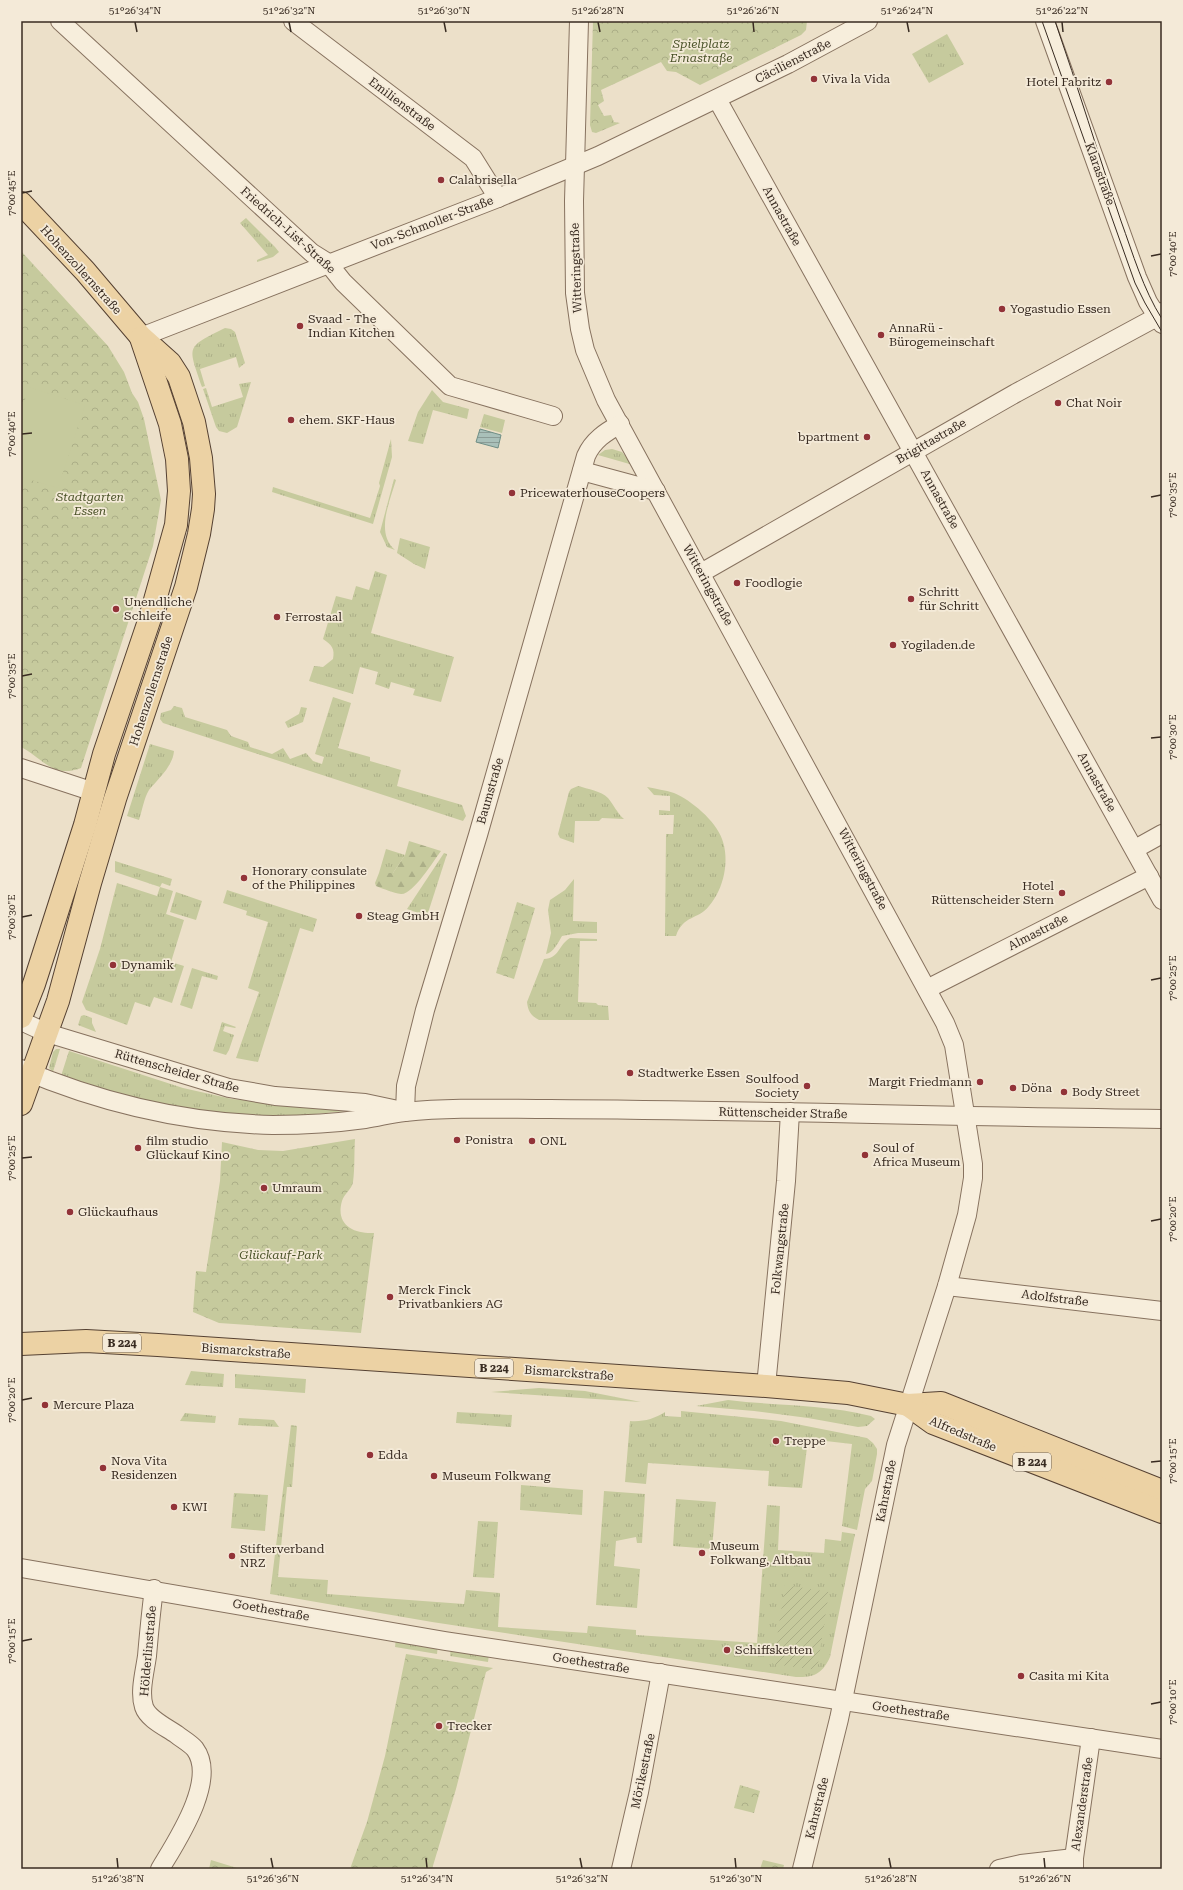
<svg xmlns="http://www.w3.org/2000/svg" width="1183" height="1890" font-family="'Roboto Serif',serif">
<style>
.grass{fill:url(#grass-tufts)}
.forest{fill:url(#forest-firs)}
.park{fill:url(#park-crowns)}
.garden{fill:url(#garden-furrows)}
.pitch{fill:#c6ca9d}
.water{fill:url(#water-rules);stroke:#708f86}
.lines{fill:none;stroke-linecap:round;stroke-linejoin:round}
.minor-casing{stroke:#87725f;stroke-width:20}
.major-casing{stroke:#554132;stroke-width:24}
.minor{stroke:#f7eedc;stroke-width:18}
.major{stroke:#ecd2a4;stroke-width:22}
.tram{stroke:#382b21;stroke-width:1}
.ticks{fill:none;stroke:#382b21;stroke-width:1.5}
.poi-dot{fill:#923338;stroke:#f4ead8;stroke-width:1.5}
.labels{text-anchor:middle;stroke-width:3.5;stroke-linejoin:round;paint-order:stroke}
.shield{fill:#f4ead8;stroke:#706458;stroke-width:1}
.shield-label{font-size:11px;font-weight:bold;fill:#382b21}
.park-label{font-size:12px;font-style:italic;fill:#4b5329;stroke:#f4ead8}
.street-label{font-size:12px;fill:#382b21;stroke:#f4ead8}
.poi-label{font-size:12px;fill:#382b21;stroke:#f4ead8;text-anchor:start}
.neatline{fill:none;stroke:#382b21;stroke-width:1.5}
.ticks-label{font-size:10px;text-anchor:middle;fill:#382b21}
</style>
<defs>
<pattern id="grass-tufts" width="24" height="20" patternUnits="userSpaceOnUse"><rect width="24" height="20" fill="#c6ca9d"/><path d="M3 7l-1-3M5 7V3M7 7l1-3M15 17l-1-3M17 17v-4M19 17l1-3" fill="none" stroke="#abae87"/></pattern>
<pattern id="forest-firs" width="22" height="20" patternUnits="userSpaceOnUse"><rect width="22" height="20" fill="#c6ca9d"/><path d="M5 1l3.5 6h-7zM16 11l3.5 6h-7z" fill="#abae87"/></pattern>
<pattern id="park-crowns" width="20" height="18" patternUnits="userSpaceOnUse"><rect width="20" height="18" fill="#c6ca9d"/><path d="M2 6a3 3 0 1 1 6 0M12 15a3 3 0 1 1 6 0" fill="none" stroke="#abae87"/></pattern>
<pattern id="garden-furrows" width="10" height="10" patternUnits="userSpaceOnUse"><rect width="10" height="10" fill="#c6ca9d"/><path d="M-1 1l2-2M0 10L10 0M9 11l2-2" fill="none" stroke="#abae87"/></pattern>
<pattern id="water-rules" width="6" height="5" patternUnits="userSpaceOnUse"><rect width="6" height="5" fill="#a9c0b9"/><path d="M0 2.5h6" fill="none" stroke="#8b9c96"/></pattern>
</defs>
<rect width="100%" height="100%" fill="#ece0c9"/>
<!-- grass -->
<g class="grass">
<polygon points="947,34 964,64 929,83 912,54"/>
<polygon points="246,218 275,247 279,252 273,257 257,262 257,260 268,255 240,223"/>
<path d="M 225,328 L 231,329 L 235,332 L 245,363 L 239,368 L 236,357 L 200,369 L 205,386 L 202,387 C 188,345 185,348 225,328 Z"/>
<polygon points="251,382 237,427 227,433 219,431 216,427 203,389 206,388 212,407 243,397 239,384"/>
<polygon points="432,390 443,402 469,409 467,419 433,410 423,444 408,441 418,412"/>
<polygon points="484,414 505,420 502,433 480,427"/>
<polygon points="391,439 392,457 373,524 272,492 273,487 370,518 380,486 379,483"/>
<polygon points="612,449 622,452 633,465 598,455 605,450"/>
<path d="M 394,479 L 396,480 C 390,501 375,533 395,550 L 387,547 L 380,532 Z"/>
<polygon points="400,538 430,547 425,569 414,564 397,553"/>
<path d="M 375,571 L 387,575 L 371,633 L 454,657 L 441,702 L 413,695 L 415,689 L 391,682 L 389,689 L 375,684 L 378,672 L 360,667 L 353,694 L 309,681 L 314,666 L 323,667 L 333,659 C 335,649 332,645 323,639 L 336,596 L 352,600 L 356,586 L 369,590 Z"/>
<polygon points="333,697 351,703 338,748 370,757 370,761 401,770 397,786 462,805 466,816 463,821 163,723 160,719 161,713 171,710 174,706 182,708 185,717 227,730 231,736 248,742 250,747 272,754 283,748 290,759 306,753 313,761 322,764 324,757 315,754"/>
<polygon points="301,707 307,708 303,722 288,728 285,722 299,714"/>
<path d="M 150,744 L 174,751 C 173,766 158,779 149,790 C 144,798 142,811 139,820 L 127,816 Z"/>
<path d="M 578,786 C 588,789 601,791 608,798 C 614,805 617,813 624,819 L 602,818 L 599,821 L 575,821 L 574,843 L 560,838 L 558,834 L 569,792 L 571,789 Z"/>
<path d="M 647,787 C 656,789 665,790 674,793 C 691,800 716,821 722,839 C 730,860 724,889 709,906 C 698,920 683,915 676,936 L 665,936 L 666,834 L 673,834 L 674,815 L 659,815 L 659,810 L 670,811 L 670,796 L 654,795 Z"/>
<polygon points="386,849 405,855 393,873 379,873"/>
<polygon points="444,853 447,854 427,916 407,909"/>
<polygon points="115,861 172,879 170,886 162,883 160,887 173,891 166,914 184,920 171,962 184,966 172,1003 154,997 150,1007 135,1002 127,1025 86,1010 82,1002 100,949 117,883 157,896 160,887 115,872"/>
<path d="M 574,879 L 573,921 L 597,922 L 597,933 L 578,933 L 562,936 C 558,943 553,953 546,954 L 551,933 L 548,910 L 550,900 L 565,890 Z"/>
<polygon points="227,890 317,919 313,932 300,928 258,1062 236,1058 259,992 248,988 268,922 246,915 247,911 223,903"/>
<polygon points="176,892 202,901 196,920 170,912"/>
<path d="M 570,938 L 597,939 L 597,941 L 580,941 L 578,1002 L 596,1003 L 598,1005 L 608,1006 L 609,1020 L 539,1020 C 531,1016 528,1011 527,1002 L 544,959 C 559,959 559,944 570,938 Z"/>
<polygon points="192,968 218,976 217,980 202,976 192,1009 180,1005"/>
<polygon points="84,1015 92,1018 92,1023 96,1032 78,1025 81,1016"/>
<polygon points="222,1022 236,1027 235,1028 225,1026 223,1031 234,1035 229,1050 226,1055 213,1051"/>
<polygon points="56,1049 60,1049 53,1072 49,1068 53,1052"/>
<path d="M 69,1051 L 183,1088 L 232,1099 L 356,1110 C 326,1113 295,1117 265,1116 C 193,1114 129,1098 61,1076 Z"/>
<polygon points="191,1371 224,1374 223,1387 185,1385"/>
<polygon points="235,1374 306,1379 305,1393 235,1388"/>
<polygon points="539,1388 585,1391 641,1402 491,1392"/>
<path d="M 728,1400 C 776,1406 824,1404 871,1416 L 875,1419 L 867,1426 L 858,1427 L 808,1418 L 754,1411 L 696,1406 Z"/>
<path d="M 681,1411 L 781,1421 L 867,1438 L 873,1443 L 877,1449 L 877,1454 L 872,1481 L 865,1489 L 857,1530 L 842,1526 L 852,1444 L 808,1439 L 802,1488 L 768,1486 L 769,1471 L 648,1463 L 646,1484 L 625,1482 L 630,1421 C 643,1422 654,1419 665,1412 L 665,1416 L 681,1417 Z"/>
<polygon points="457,1412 512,1415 511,1427 456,1423"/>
<polygon points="185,1413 216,1416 215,1423 180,1421"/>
<polygon points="239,1418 274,1420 279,1427 238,1425"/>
<path d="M 291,1425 L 297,1426 L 292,1487 L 287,1487 L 278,1577 L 328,1580 L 327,1594 L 464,1604 L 466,1590 L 500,1593 L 498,1627 L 587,1633 L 588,1626 L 636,1630 L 636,1635 L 757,1643 L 767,1505 L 780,1506 L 778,1550 L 824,1553 L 825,1539 L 841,1541 L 842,1532 L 855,1534 L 830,1657 C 823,1673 814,1678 796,1677 L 432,1622 L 270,1594 Z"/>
<polygon points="521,1485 583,1490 582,1515 520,1510"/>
<polygon points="604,1491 645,1494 642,1543 637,1543 636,1537 616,1541 614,1566 640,1569 637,1608 596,1605"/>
<polygon points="234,1493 268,1495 265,1531 231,1528"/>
<polygon points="676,1499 716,1502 712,1549 673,1546"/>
<polygon points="478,1521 498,1522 494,1578 473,1577"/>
<polygon points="396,1638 438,1644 437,1654 395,1647"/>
<polygon points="451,1647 489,1654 488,1662 450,1656"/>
</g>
<!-- forest -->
<path class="forest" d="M 409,841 L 441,851 C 434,860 413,895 401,894 C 393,893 384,889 376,886 L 375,883 L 379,873 L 393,873 L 405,855 Z"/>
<!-- park -->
<g class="park">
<polygon points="593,21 807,21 806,30 801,35 700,85 676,72 667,71 661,62 601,90 604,101 598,105 604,116 611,115 614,122 620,123 596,133 592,132 590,125"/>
<path d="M 21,251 L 108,346 L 124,372 L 132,393 L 138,402 L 144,419 L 161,500 L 153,546 L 81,768 C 52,779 43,758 21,747 Z"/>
<polygon points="517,902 535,908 514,979 496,973"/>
<path d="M 355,1139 C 354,1153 355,1168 353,1182 C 352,1189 344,1194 342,1201 C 335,1225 354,1234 374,1233 L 361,1333 L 219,1323 L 193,1312 L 196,1271 L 206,1272 L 220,1181 L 222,1142 L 258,1150 L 283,1151 Z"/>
<polygon points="406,1654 493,1668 486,1672 456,1789 432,1869 350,1869 367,1822 385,1756"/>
<polygon points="740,1785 760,1791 754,1813 734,1808"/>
<polygon points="211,1860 237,1868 237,1869 209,1869"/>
<polygon points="763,1860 784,1865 783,1869 760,1869"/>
</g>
<!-- garden -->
<polygon class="garden" points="785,1585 829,1592 817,1670 773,1664"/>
<!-- pitch -->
<polygon class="pitch" points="29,387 85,405 58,488 21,477 21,412"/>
<!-- water -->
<polygon class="water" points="480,429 501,435 498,448 476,442"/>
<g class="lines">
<!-- minor casing -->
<g class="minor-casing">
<g id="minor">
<polyline points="60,21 312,253 328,263 343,282 450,386 553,416"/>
<polyline points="293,21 473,158 498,198"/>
<polyline points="579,21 574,201 575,293 580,329 585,350 606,400 945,1023 954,1045 973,1164 973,1178 967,1215 947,1286 896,1445 839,1719 802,1869"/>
<polyline points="1045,21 1137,277 1148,302 1162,324"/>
<polyline points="717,99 1162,900"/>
<polyline points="141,337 498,198 598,156 788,64 868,21"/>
<polyline points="582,471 656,491"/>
<polyline points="701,573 1016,393 1153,319 1162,312"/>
<polyline points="21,768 94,792"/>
<polyline points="1135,849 1162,834"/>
<polyline points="927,989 1149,876"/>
<polyline points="21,1021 47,1033 229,1088 275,1096 365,1103 398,1110"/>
<path d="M 21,1069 C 101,1103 186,1123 273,1125 C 302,1125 336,1123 365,1119 C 379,1117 392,1113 405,1112 C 452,1107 502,1109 550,1109 C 754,1110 958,1117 1162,1119"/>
<path d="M 405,1112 L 406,1086 L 425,1010 L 478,835 L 586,456 C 593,440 606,432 620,424"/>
<polyline points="947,1286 1162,1311"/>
<polyline points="766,1386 786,1181 790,1112"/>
<polyline points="21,1568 445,1641 1162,1749"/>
<path d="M 154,1589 C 151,1611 149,1633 147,1656 C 145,1671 139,1692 144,1707 C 148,1719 166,1727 176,1734 C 182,1739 190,1743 195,1749 C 218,1780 176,1842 160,1869"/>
<polyline points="621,1869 639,1792 661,1673"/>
<polyline points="999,1869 1021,1864 1074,1858"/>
<polyline points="1074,1869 1074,1858 1091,1738"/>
</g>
</g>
<!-- major casing -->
<g class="major-casing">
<g id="major">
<polyline points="21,203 85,271 141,337 170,363 179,377 194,422 201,458 204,494 203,509 199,534 186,587 115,799 90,883 58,1001 21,1104"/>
<polyline points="21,1017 34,984 85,825 104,754 150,618 176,525 179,491 177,459 170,424 141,338"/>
<polyline points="21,1344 86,1341 158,1345 766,1386 848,1393 908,1405 941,1403 1162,1491"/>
<polyline points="908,1405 933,1423 1162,1512"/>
</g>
</g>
<!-- minor -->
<use href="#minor" class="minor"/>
<!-- major -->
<use href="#major" class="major"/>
<!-- tram -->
<g class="tram">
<polyline points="1042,21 1135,283 1145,303 1162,332"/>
<path d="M 1055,21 C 1078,87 1098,154 1121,221 C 1133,254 1143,289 1162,319"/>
</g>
</g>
<!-- ticks -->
<path class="ticks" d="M 135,22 L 137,32M 289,22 L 291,32M 444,22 L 446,32M 598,22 L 600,32M 753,22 L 754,32M 907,22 L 909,32M 1062,22 L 1063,32M 22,193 L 32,191M 1151,256 L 1161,254M 22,434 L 32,433M 1151,497 L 1161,495M 22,676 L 32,674M 1151,738 L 1161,737M 22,917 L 32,915M 1151,980 L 1161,978M 22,1158 L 32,1157M 1151,1221 L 1161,1219M 22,1400 L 32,1398M 1151,1462 L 1161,1461M 22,1641 L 32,1639M 1151,1704 L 1161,1702M 117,1858 L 118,1868M 271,1858 L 273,1868M 426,1858 L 427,1868M 580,1858 L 582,1868M 735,1858 L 736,1868M 889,1858 L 891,1868M 1044,1858 L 1045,1868"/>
<!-- markers -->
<g class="poi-dot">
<circle cx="814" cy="79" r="4"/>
<circle cx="1109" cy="82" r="4"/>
<circle cx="441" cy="180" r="4"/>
<circle cx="1002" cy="309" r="4"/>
<circle cx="300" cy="326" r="4"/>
<circle cx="881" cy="335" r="4"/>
<circle cx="1058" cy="403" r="4"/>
<circle cx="291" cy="420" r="4"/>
<circle cx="867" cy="437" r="4"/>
<circle cx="512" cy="493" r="4"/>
<circle cx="737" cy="583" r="4"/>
<circle cx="911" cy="599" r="4"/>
<circle cx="116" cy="609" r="4"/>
<circle cx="277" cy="617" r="4"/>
<circle cx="893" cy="645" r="4"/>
<circle cx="244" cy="878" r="4"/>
<circle cx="1062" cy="893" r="4"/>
<circle cx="359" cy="916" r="4"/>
<circle cx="113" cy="965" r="4"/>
<circle cx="630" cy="1073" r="4"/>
<circle cx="980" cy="1082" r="4"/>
<circle cx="807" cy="1086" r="4"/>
<circle cx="1013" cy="1088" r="4"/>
<circle cx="1064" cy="1092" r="4"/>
<circle cx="457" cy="1140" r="4"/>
<circle cx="532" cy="1141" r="4"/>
<circle cx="138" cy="1148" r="4"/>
<circle cx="865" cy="1155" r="4"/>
<circle cx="264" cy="1188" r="4"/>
<circle cx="70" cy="1212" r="4"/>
<circle cx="390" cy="1297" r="4"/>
<circle cx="45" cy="1405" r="4"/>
<circle cx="776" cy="1441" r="4"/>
<circle cx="370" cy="1455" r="4"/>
<circle cx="103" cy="1468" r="4"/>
<circle cx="434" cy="1476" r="4"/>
<circle cx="174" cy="1507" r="4"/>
<circle cx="702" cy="1553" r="4"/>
<circle cx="232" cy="1556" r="4"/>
<circle cx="727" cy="1650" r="4"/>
<circle cx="1021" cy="1676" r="4"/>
<circle cx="439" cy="1726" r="4"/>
</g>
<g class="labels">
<!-- shield labels -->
<g class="shield">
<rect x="103" y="1334" width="38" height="18" rx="3"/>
<rect x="475" y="1359" width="38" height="18" rx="3"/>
<rect x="1013" y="1453" width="38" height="18" rx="3"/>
</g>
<g class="shield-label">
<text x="122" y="1347">B 224</text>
<text x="494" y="1372">B 224</text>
<text x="1032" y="1466">B 224</text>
</g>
<!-- park labels -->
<g class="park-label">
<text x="701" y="48">Spielplatz<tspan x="701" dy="14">Ernastraße</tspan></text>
<text x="90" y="501">Stadtgarten<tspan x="90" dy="14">Essen</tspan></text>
<text x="281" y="1259">Glückauf-Park</text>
</g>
<!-- street labels -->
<g class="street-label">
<text transform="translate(793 61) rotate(-27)" y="4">Cäcilienstraße</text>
<text transform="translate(402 104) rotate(37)" y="4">Emilienstraße</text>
<text transform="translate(1100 174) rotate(70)" y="4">Klarastraße</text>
<text transform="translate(782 216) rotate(61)" y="4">Annastraße</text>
<text transform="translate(432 223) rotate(-21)" y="4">Von-Schmoller-Straße</text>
<text transform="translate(288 230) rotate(42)" y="4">Friedrich-List-Straße</text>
<text transform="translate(576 268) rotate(-92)" y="4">Witteringstraße</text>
<text transform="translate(81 270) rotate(48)" y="4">Hohenzollernstraße</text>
<text transform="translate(931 441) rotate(-30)" y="4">Brigittastraße</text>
<text transform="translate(940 499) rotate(61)" y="4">Annastraße</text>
<text transform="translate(708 585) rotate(61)" y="4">Witteringstraße</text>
<text transform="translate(151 691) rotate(-72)" y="4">Hohenzollernstraße</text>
<text transform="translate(1097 782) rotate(61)" y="4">Annastraße</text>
<text transform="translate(490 791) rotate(-74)" y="4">Baumstraße</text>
<text transform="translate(863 869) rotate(62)" y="4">Witteringstraße</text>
<text transform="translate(1038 932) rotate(-27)" y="4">Almastraße</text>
<text transform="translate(177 1071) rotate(16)" y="4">Rüttenscheider Straße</text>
<text transform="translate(783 1113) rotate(1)" y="4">Rüttenscheider Straße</text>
<text transform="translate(780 1249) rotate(-84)" y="4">Folkwangstraße</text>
<text transform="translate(1055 1298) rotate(7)" y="4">Adolfstraße</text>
<text transform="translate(246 1351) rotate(4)" y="4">Bismarckstraße</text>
<text transform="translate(569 1373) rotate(4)" y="4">Bismarckstraße</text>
<text transform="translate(963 1434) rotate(23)" y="4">Alfredstraße</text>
<text transform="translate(886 1491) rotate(-79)" y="4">Kahrstraße</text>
<text transform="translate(271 1610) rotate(10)" y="4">Goethestraße</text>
<text transform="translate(148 1651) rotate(-85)" y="4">Hölderlinstraße</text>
<text transform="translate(591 1663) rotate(9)" y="4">Goethestraße</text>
<text transform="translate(911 1711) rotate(8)" y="4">Goethestraße</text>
<text transform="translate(643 1771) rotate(-78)" y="4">Mörikestraße</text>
<text transform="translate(1082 1804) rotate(-82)" y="4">Alexanderstraße</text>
<text transform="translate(817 1808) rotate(-76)" y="4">Kahrstraße</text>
</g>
<!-- poi labels -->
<g class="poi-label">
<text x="822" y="83">Viva la Vida</text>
<text x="1101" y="86" text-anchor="end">Hotel Fabritz</text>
<text x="449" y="184">Calabrisella</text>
<text x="1010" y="313">Yogastudio Essen</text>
<text x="308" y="323">Svaad - The<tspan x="308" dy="14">Indian Kitchen</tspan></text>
<text x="889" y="332">AnnaRü -<tspan x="889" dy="14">Bürogemeinschaft</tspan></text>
<text x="1066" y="407">Chat Noir</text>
<text x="299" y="424">ehem. SKF-Haus</text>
<text x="859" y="441" text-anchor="end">bpartment</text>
<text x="520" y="497">PricewaterhouseCoopers</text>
<text x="745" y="587">Foodlogie</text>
<text x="919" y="596">Schritt<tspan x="919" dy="14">für Schritt</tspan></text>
<text x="124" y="606">Unendliche<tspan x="124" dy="14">Schleife</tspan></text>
<text x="285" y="621">Ferrostaal</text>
<text x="901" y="649">Yogiladen.de</text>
<text x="252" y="875">Honorary consulate<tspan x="252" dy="14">of the Philippines</tspan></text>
<text x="1054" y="890" text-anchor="end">Hotel<tspan x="1054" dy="14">Rüttenscheider Stern</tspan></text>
<text x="367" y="920">Steag GmbH</text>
<text x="121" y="969">Dynamik</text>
<text x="638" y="1077">Stadtwerke Essen</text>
<text x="799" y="1083" text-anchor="end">Soulfood<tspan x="799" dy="14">Society</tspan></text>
<text x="972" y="1086" text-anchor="end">Margit Friedmann</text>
<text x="1021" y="1092">Döna</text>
<text x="1072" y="1096">Body Street</text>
<text x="465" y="1144">Ponistra</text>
<text x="146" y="1145">film studio<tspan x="146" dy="14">Glückauf Kino</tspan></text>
<text x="540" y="1145">ONL</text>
<text x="873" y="1152">Soul of<tspan x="873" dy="14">Africa Museum</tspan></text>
<text x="272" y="1192">Umraum</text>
<text x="78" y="1216">Glückaufhaus</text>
<text x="398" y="1294">Merck Finck<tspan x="398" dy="14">Privatbankiers AG</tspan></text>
<text x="53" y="1409">Mercure Plaza</text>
<text x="784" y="1445">Treppe</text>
<text x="378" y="1459">Edda</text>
<text x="111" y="1465">Nova Vita<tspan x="111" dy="14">Residenzen</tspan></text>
<text x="442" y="1480">Museum Folkwang</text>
<text x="182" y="1511">KWI</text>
<text x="710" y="1550">Museum<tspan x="710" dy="14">Folkwang, Altbau</tspan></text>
<text x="240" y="1553">Stifterverband<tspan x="240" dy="14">NRZ</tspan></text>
<text x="735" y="1654">Schiffsketten</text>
<text x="1029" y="1680">Casita mi Kita</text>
<text x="447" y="1730">Trecker</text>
</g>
</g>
<!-- border -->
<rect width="1183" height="1890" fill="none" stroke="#f4ead8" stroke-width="44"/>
<rect x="22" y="22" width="1139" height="1846" class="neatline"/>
<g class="ticks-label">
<text x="135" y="14">51°26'34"N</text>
<text x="289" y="14">51°26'32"N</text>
<text x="444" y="14">51°26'30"N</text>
<text x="598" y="14">51°26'28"N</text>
<text x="753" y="14">51°26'26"N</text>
<text x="907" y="14">51°26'24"N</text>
<text x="1062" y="14">51°26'22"N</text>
<text transform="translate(11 193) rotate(-90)" y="4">7°00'45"E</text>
<text transform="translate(1172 254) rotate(-90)" y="4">7°00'40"E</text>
<text transform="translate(11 434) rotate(-90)" y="4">7°00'40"E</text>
<text transform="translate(1172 495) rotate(-90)" y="4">7°00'35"E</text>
<text transform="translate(11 676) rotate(-90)" y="4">7°00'35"E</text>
<text transform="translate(1172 737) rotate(-90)" y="4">7°00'30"E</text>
<text transform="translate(11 917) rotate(-90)" y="4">7°00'30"E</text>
<text transform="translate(1172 978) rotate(-90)" y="4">7°00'25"E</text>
<text transform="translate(11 1158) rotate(-90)" y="4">7°00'25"E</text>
<text transform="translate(1172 1219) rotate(-90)" y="4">7°00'20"E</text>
<text transform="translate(11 1400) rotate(-90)" y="4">7°00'20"E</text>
<text transform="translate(1172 1461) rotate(-90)" y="4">7°00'15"E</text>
<text transform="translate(11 1641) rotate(-90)" y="4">7°00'15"E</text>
<text transform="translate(1172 1702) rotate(-90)" y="4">7°00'10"E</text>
<text x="118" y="1882">51°26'38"N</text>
<text x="273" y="1882">51°26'36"N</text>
<text x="427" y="1882">51°26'34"N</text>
<text x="582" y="1882">51°26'32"N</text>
<text x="736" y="1882">51°26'30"N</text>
<text x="891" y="1882">51°26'28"N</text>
<text x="1045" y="1882">51°26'26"N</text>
</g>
</svg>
